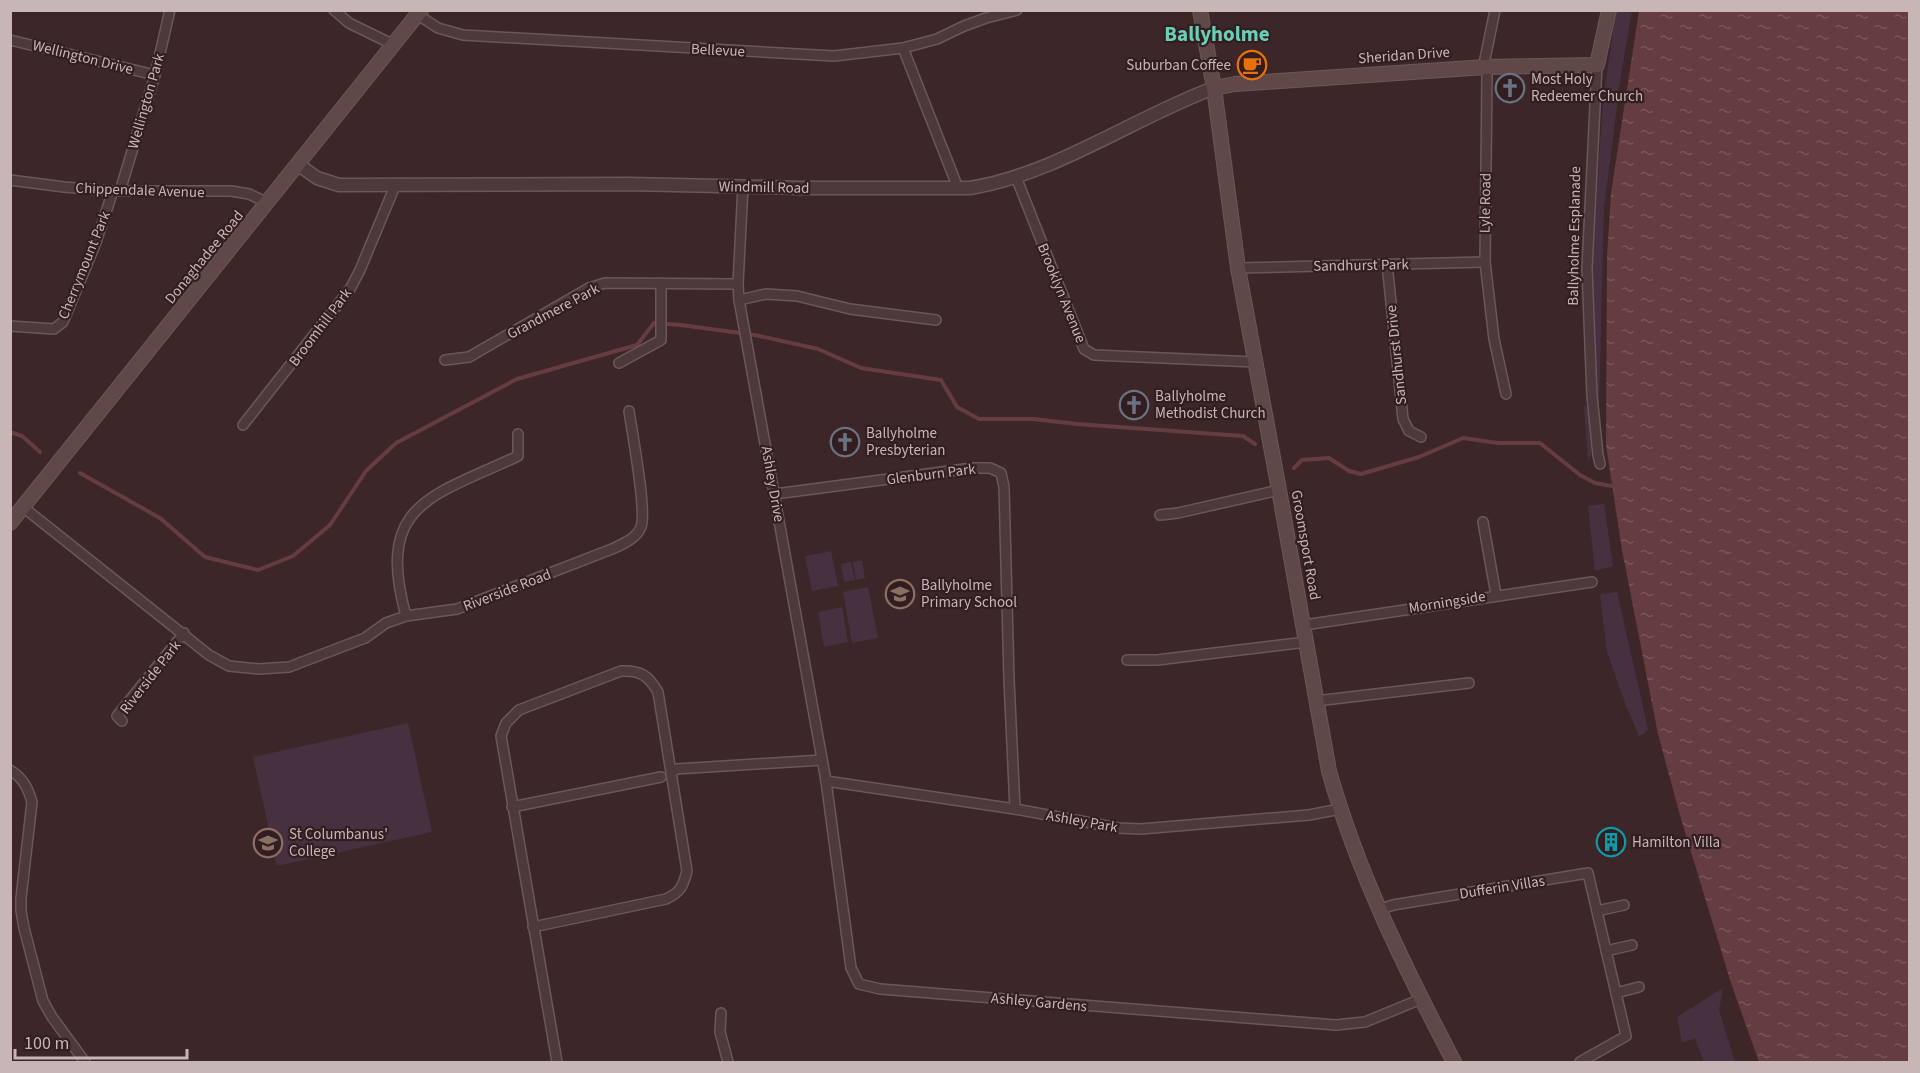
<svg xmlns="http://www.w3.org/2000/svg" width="1920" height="1073" font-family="'Source Sans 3',sans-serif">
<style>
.grass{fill:#473040}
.water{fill:url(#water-ripples)}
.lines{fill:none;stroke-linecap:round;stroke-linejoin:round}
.stream{stroke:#653c40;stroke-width:4}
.minor-casing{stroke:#6b5759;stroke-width:12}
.tertiary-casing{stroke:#6b5759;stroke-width:15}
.secondary-casing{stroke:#6b5759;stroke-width:16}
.minor{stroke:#4d393b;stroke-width:9}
.tertiary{stroke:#4d393b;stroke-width:12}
.secondary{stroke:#604849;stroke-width:14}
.labels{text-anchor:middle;stroke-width:4.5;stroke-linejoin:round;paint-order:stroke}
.street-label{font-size:15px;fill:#c8b6b7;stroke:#321e20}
.poi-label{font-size:15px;fill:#c8b6b7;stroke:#321e20;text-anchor:start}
.district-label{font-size:21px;font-weight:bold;fill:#6acfb6;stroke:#321e20}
</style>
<defs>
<pattern id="water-ripples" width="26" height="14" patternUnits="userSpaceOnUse" patternTransform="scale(1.5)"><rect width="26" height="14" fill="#653c40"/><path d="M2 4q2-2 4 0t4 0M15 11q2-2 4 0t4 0" fill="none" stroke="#7a5659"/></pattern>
</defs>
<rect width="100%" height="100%" fill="#3d2628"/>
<!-- grass -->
<g class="grass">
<polygon points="1616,11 1632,11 1621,75 1604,208 1599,412 1592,263 1603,102"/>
<polygon points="1584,405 1592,412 1591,454 1588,462"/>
<polygon points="1604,504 1613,566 1595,571 1588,506"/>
<polygon points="831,551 838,586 812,591 805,556"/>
<polygon points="862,560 865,578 856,580 853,562"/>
<polygon points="851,562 855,580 844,582 841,564"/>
<polygon points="868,587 878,638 852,643 843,592"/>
<polygon points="1617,592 1648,729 1645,733 1639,736 1625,703 1607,652 1600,594"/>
<polygon points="842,607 848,642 824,647 818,612"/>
<polygon points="408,723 432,832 277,866 253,757"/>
<polygon points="1723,988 1719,1010 1735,1062 1704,1062 1695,1038 1682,1043 1677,1017"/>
</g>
<!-- water -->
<polygon class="water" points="1639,11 1909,11 1909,1062 1759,1062 1731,983 1681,819 1658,734 1622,550 1606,445 1607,257 1611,193"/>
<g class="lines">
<!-- stream -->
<g class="stream">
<polyline points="10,432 22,436 40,452"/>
<polyline points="1294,468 1302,460 1329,458 1349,471 1361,474 1419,457 1463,438 1498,443 1540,443 1580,475 1595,483 1612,486"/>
<polyline points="80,473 160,518 205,557 258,570 293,556 330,525 366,471 396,443 517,379 637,345 654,323 681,325 755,335 818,349 861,368 941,380 957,407 979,419 1033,419 1077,424 1243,436 1255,444"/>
</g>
<!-- minor casing -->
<g class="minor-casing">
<g id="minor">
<polyline points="334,10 349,23 394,45"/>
<polyline points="1495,10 1485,59 1487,73 1485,262 1494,339 1506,394"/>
<polyline points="418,15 438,28 463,35 834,56 903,48 937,39 964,26 986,18 1017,10"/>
<polyline points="10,40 155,75"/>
<polyline points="903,48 958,188"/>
<polyline points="1597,65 1587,269 1592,396 1598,455 1600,464"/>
<polyline points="1016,177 1084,349 1094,355 1255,362"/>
<polyline points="10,180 64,187 113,191 231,191 249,194 268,203"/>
<polyline points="743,186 738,284 739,300 826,781 851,968 859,984 880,989 1336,1025 1365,1022 1421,999"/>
<polyline points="120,191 155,75 170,10"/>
<polyline points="1387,264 1403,419 1409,431 1421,437"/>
<polyline points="1238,268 1485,262"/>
<polyline points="739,300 766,294 797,296 850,309 936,320"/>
<polyline points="10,326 54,329 63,322 95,245 113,191"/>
<polyline points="445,360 469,357 589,288 605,283 738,284"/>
<polyline points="619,363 661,340 661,283"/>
<polyline points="243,425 350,289 360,270 395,186"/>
<polyline points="775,494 972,468 990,468 1001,473 1004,487 1009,680 1015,809"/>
<path d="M 23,507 L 209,655 L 229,666 L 259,669 L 289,667 L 365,638 L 386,623 L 406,616 L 457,609 L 612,549 C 623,544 636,539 641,527 C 647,511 632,432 629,411"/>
<polyline points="1160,515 1178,513 1279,490"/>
<polyline points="1483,522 1496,595"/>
<path d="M 406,616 C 375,503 431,497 518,456 L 518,434"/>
<polyline points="1304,625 1592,582"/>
<polyline points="1127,660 1157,660 1306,642"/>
<polyline points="1316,701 1469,683"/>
<polyline points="122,721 117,716 184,633"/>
<path d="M 10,770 C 23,778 28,788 32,802 L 21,898 L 21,911 L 24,928 L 43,1001 L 52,1017 L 85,1062"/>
<polyline points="672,772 676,769 822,760"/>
<polyline points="826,781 1015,809 1118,828 1141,829 1309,815 1340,809"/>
<polyline points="512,807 661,777"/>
<polyline points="1378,910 1393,905 1588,873 1626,1036 1580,1062"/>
<polyline points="1597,911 1624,905"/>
<path d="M 533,927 L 666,899 C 681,892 683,886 687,871 L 658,692 C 648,675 640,670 621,671 L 519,710 L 506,723 L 501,736 L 557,1062"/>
<polyline points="1606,951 1632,945"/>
<polyline points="1616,993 1639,987"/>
<polyline points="721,1013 720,1032 728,1062"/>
</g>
</g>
<!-- tertiary casing -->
<g class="tertiary-casing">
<path id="tertiary" d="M 299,165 L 317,178 L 339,185 L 629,184 L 803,188 L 970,188 C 1056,174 1133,118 1214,88"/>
</g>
<!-- secondary casing -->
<g class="secondary-casing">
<g id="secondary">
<path d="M 1200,10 L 1214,88 L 1238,268 L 1279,490 L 1329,771 C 1358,874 1405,968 1454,1062"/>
<polyline points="1214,88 1235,84 1486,67 1597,65 1609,10"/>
<polyline points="10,523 421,10"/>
</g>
</g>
<!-- minor -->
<use href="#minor" class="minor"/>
<!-- tertiary -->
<use href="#tertiary" class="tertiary"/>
<!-- secondary -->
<use href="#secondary" class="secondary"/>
</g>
<!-- icons -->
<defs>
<g id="cafe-ring" transform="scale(1.5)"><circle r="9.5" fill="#321e20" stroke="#e8710a" stroke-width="1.5"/><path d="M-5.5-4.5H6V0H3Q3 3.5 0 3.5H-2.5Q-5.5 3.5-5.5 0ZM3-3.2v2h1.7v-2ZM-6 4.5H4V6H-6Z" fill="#e8710a"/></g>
<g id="church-ring" transform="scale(1.5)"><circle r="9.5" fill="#321e20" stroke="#6b7280" stroke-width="1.5"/><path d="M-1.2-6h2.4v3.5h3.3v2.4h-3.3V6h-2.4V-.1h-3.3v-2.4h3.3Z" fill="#6b7280"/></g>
<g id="school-ring" transform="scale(1.5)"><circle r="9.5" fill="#321e20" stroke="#8d6e63" stroke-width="1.5"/><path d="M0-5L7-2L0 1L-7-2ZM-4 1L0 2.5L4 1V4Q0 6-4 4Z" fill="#8d6e63"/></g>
<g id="building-ring" transform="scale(1.5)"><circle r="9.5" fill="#321e20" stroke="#0f9aa8" stroke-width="1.5"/><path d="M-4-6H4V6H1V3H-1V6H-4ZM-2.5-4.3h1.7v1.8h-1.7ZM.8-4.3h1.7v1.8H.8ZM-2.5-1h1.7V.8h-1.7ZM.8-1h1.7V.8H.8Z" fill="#0f9aa8"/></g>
</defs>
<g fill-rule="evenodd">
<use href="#cafe-ring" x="1252" y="65"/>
<use href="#church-ring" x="1510" y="88"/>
<use href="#church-ring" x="1134" y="405"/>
<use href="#church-ring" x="845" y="442"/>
<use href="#school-ring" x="900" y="594"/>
<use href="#building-ring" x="1611" y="842"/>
<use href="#school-ring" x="268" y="843"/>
</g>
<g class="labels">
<!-- street labels -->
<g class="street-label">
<text transform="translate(718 50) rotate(3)" y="5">Bellevue</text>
<text transform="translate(1404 55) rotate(-4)" y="5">Sheridan Drive</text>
<text transform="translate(83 57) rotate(14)" y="5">Wellington Drive</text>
<text transform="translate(146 101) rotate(-74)" y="5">Wellington Park</text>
<text transform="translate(764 187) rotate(1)" y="5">Windmill Road</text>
<text transform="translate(140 190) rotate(2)" y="5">Chippendale Avenue</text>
<text transform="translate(1485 203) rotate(-89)" y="5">Lyle Road</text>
<text transform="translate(1574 236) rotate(-89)" y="5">Ballyholme Esplanade</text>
<text transform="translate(204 257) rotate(-51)" y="5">Donaghadee Road</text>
<text transform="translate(84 265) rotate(-68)" y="5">Cherrymount Park</text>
<text transform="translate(1361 265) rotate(-1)" y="5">Sandhurst Park</text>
<text transform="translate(1062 293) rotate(68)" y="5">Brooklyn Avenue</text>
<text transform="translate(553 311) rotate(-28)" y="5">Grandmere Park</text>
<text transform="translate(320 327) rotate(-53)" y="5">Broomhill Park</text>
<text transform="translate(1396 355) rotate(-96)" y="5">Sandhurst Drive</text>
<text transform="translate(931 474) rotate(-7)" y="5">Glenburn Park</text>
<text transform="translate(773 484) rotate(80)" y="5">Ashley Drive</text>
<text transform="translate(1306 545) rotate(80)" y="5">Groomsport Road</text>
<text transform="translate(507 590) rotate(-21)" y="5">Riverside Road</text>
<text transform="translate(1447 602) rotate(-9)" y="5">Morningside</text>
<text transform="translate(150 677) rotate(-52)" y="5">Riverside Park</text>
<text transform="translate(1082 821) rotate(10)" y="5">Ashley Park</text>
<text transform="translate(1502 887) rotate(-9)" y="5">Dufferin Villas</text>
<text transform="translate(1039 1002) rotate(5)" y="5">Ashley Gardens</text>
</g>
<!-- poi labels -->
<g class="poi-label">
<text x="1231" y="70" text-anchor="end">Suburban Coffee</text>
<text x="1531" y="84">Most Holy<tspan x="1531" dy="17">Redeemer Church</tspan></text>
<text x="1155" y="401">Ballyholme<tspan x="1155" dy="17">Methodist Church</tspan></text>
<text x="866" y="438">Ballyholme<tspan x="866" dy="17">Presbyterian</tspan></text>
<text x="921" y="590">Ballyholme<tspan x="921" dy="17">Primary School</tspan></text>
<text x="289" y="839">St Columbanus'<tspan x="289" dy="17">College</tspan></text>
<text x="1632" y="847">Hamilton Villa</text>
</g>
<!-- district labels -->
<g class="district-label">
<text x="1217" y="41">Ballyholme</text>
</g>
</g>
<!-- border -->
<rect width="1920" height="1073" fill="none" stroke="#c8b6b7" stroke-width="24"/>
<!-- scale -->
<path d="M15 1049v9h172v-9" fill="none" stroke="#c8b6b7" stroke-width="3"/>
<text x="24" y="1049" font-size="18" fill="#c8b6b7" stroke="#321e20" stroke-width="4.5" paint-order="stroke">100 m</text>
</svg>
